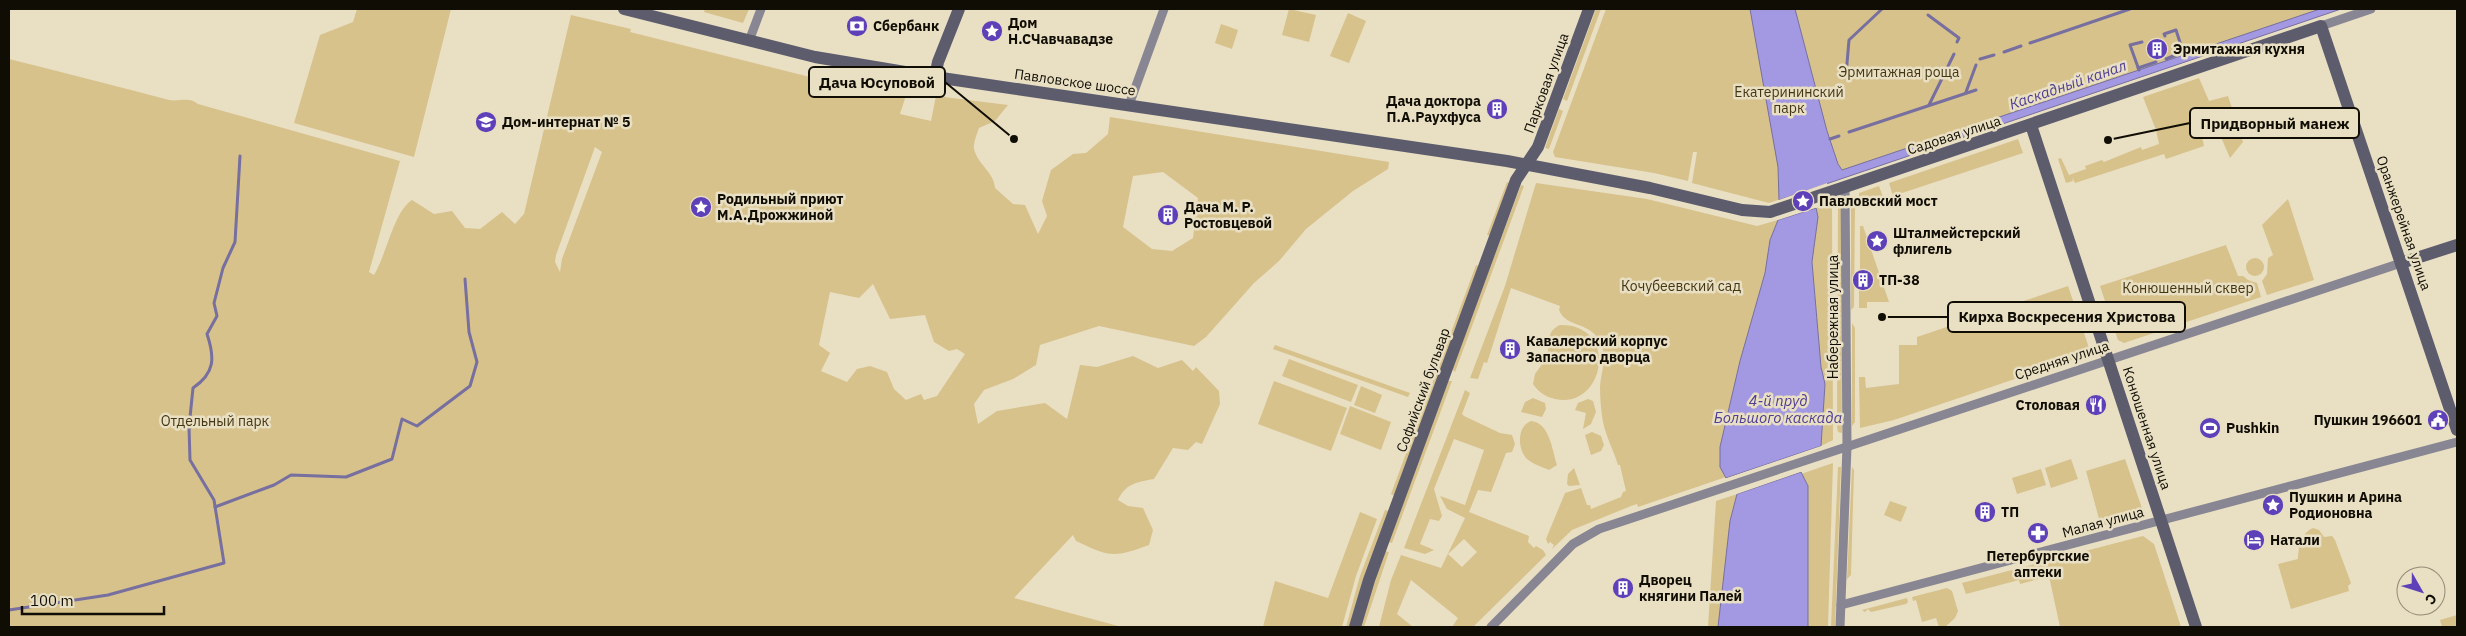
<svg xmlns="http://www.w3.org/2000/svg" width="2466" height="636" font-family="'IBM Plex Sans',sans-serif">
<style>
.green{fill:#d7c28c;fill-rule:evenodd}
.water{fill:#a299e2;stroke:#766f9f}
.pier{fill:#e9dfc3}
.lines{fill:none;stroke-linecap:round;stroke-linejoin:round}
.stream{stroke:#766f9f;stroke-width:3}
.street{stroke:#878692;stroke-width:9}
.secondary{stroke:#5d5c6d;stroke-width:12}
.labels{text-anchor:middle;stroke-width:5;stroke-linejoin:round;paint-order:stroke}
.poi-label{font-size:14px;font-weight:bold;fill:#100d04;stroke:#e9dfc3;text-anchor:start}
.park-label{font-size:14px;fill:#433713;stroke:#e9dfc3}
.street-label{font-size:14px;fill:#100d04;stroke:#e9dfc3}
.water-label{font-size:15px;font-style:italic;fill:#4f3d93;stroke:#e9dfc3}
.leader{fill:none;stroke:#100d04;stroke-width:2}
.callout-dot{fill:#100d04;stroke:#e9dfc3;stroke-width:2}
.callout{fill:#e9dfc3;stroke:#100d04;stroke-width:2}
.callout-label{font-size:15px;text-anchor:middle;font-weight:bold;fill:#100d04}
</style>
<rect width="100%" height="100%" fill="#e9dfc3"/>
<!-- green -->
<g class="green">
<polygon points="357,9 451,9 414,157 294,123 320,35 353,22"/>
<polygon points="705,9 749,9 743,23 704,12"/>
<polygon points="1289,9 1316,15 1309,42 1282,35"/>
<polygon points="1596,9 1601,9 1567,101 1563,99"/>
<polygon points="1606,9 2341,9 1769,203 1692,183 1697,152 1693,152 1688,181 1654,173 1555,157 1553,152"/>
<polygon points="1348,13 1366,21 1349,63 1330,56"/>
<path d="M 571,15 L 631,29 L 630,32 L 826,81 L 907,92 L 900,114 L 931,121 L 936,96 L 1008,105 L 995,121 L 979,128 C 977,134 973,143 974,149 C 978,165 994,172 995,188 L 1013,204 L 1025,205 L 1038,234 L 1047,216 L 1042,201 L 1051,170 L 1073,154 L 1086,153 L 1108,134 L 1110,117 L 1389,162 L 1388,169 L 1353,191 L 1306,229 L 1279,261 L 1254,283 L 1206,337 L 1194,346 L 1099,326 L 1040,345 L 1036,365 L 1013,379 L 984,390 L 974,404 L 978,424 L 997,411 L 1045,403 L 1067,419 L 1080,365 L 1097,367 L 1133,356 L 1158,368 L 1182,360 L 1193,371 L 1196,367 L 1219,391 L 1220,404 L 1202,444 L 1196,442 L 1188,450 L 1173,448 L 1154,479 C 1137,482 1125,484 1118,500 L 1128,506 L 1143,508 L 1153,530 L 1149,545 C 1113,558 1110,557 1076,541 L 1073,535 L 1014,598 L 1122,627 L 9,627 L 9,59 C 62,72 116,86 169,100 C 179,102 189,96 198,104 L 400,161 L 369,272 L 374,275 C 386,256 394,211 412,200 L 434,214 L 452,211 L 465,228 L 480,229 L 502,212 L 515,224 L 524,214 ZM 595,147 L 602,152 L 562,259 L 560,272 L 555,262 L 556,255 ZM 1163,172 L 1198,198 L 1193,238 L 1172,251 L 1152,249 L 1123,227 L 1133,176 ZM 873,284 L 890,319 L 925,315 L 934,342 L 949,351 L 957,349 L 965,354 L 937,396 L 924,400 L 921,394 L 906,400 L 894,389 L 887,372 L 870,366 L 857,369 L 847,382 L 821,371 L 830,353 L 819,345 L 830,292 L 859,298 Z"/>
<polygon points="1221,24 1238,30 1232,49 1215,43"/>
<polygon points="2199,78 2209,101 2228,96 2243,142 2230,158 2214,121 2201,132 2204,146 2166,159 2164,154 2075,183 2072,177 2073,181 2066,183 2058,159 2061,158 2069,175 2086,169 2085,166 2102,160 2104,162 2141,147 2142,150 2159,144 2156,130 2143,97"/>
<polygon points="1559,109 1563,111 1549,149 1545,148 1546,145"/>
<polygon points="2018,139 2023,153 1893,196 1889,183"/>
<polygon points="1507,182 1510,183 1491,236 1487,235"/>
<path d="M 1536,183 L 1647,199 L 1757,226 L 1778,220 L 1770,240 L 1765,273 L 1740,361 L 1720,447 L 1720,467 L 1726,477 L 1638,507 L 1637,504 L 1631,506 L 1572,530 L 1552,549 L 1554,545 L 1550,542 L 1548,544 L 1546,539 L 1565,493 L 1581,488 L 1587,505 L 1590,505 L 1591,509 L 1621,497 L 1623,492 L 1626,491 L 1620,465 L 1618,465 C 1614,451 1606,437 1603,422 C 1601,411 1600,398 1600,387 C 1601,371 1608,357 1600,342 C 1590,321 1566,328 1559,310 L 1560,306 L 1511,288 L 1487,363 L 1484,362 L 1478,379 L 1470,378 L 1505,286 Z"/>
<polygon points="1521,185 1524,186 1455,372 1452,369"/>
<polygon points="1879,186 1884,200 1859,207 1859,193"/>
<polygon points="2288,199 2314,280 2267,295 2262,281 2267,274 2268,258 2273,255 2262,225"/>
<polygon points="1832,202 1833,440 1821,446 1825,384 1821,367 1812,262 1817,221 1816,208"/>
<polygon points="1851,202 1855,206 1854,307 1851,310"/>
<polygon points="1838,204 1841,204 1841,207 1842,433 1838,432 1837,427"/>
<polygon points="1860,226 1863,226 1889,302 1867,302 1867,308 1859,308 1859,289 1868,288 1867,276 1860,275"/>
<polygon points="2226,245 2238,276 2243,276 2248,280 2257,283 2261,297 2124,343 2118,340 2100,286"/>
<circle cx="2255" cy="267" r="9"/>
<polygon points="1476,265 1479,266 1395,496 1391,494"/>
<polygon points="2068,286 2088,345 2089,352 2086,355 1894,420 1860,428 1859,377 1865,377 1866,388 1899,384 1899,345 1917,345 1917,337"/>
<polygon points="1852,323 1855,328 1855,422 1852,426"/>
<path d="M 1560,325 C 1620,324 1605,410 1555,399 C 1546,397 1538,392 1533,384 L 1535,374 L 1545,360 L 1552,362 L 1554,356 L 1548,354 C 1548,341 1548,330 1560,325 Z"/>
<polygon points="1275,345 1410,393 1408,397 1273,349"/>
<polygon points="1289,359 1358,385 1351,402 1282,376"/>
<polygon points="1274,381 1347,408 1331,451 1258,424"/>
<polygon points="1448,381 1452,381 1392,543 1388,542"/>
<polygon points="1361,386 1382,395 1375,413 1354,405"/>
<path d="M 1465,390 L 1470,393 L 1462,414 L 1464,416 L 1500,433 L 1512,435 L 1515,444 L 1512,452 L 1506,453 L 1491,492 L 1478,490 L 1469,512 L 1529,536 L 1528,542 L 1534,548 L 1536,546 L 1543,550 L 1546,555 L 1473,627 L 1452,627 L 1458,618 L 1411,580 L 1397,614 L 1413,627 L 1379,627 L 1391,580 L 1401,555 L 1441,568 L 1465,518 L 1447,509 L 1440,496 L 1465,505 L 1484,450 L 1454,439 L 1434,489 L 1442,516 L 1439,521 L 1430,519 L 1420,544 L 1434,550 L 1425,554 L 1404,548 ZM 1464,539 L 1477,552 L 1462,567 L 1448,554 Z"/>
<polygon points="1533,398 1545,403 1546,409 1542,417 1521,412 1525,402"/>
<polygon points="1588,399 1593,401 1596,412 1591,424 1583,429 1586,413 1575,410 1578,403"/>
<polygon points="1350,406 1391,422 1381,450 1340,434"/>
<path d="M 1531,421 C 1550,423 1552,450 1557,465 L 1549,470 C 1542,467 1533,464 1527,459 C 1517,449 1517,426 1531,421 Z"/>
<polygon points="1592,432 1601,436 1604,445 1601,451 1591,455 1585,435"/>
<polygon points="2071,459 2078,479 2051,488 2045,468"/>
<polygon points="2125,459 2144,514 2101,526 2086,471"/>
<polygon points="1833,463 1828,627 1808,627 1808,486 1801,474"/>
<polygon points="1838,467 1841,467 1835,627 1831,627"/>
<polygon points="1852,467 1854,470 1851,575 1847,579"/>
<polygon points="1574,468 1580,485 1569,486 1567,484 1568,474"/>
<polygon points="2041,469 2046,485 2017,494 2012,478"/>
<polygon points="1737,494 1730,521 1718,627 1708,627 1716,501"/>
<polygon points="1890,501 1907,507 1901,522 1884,515"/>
<polygon points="1385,510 1389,511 1350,627 1346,627 1360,576"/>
<polygon points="1360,512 1377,519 1356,576 1342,627 1263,627 1275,581 1328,598"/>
<path d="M 2313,528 L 2319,530 L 2324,537 L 2332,536 L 2335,540 L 2351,583 L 2348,586 L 2349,591 L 2291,609 L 2278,564 L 2298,559 C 2299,546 2299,535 2313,528 Z"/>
<polygon points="2143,536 2154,544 2181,627 2060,627 2049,576 2020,584 2019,580 1966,594 1962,583"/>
<polygon points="1384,551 1389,552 1364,627 1360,627"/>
<polygon points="1947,588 1952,591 1958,611 1955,618 1945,627 1939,627 1936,618 1922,622 1916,600 1913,601 1912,597"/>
<polygon points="1907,598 1908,602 1906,604 1871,612 1868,609 1865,612 1862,610"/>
<polygon points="2457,615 2457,627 2442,627 2440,620"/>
</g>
<!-- water -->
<g class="water">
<polygon points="1750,9 1795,9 1827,131 1838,164 1842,170 2320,9 2341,9 1779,200 1778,167"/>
<polygon points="1816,208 1818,217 1812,262 1821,367 1825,384 1821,446 1726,478 1720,467 1720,447 1740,361 1765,273 1770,240 1778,220"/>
<polygon points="1801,472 1808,486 1808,627 1718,627 1730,521 1737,494"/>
</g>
<!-- pier -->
<g class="pier">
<polygon points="1827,183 1828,186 1779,202 1776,201"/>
<polygon points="1815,206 1818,207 1778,220 1778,217"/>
<polygon points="1824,445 1822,448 1727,481 1724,479"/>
<polygon points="1800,470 1803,471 1734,495 1736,491"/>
</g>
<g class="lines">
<!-- stream -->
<g class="stream">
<polyline points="1928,15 1959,38 1957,42"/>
<polyline points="2165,36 2164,34 2176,30 2184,55"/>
<polyline points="2030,43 2130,9"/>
<polyline points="2004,52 2021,46"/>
<polyline points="1980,59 1994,55"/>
<polyline points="2166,59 2183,52"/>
<polyline points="2138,68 2156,62"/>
<polyline points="2139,70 2130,45 2142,42"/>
<polyline points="1846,75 1849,40 1882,9"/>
<polyline points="1966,92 1976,65"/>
<polyline points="1929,105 1954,54"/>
<polyline points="1849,132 1976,90"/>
<polyline points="1830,139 1839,136"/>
<polyline points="215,507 274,485 291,475 346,477 392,459 402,419 417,426 470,386 477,362 469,332 465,279"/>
<path d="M 9,610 L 108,595 L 224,563 L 214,500 L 190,460 L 189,427 L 193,388 C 215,373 215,358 207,334 L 217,316 L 214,303 L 223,268 L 235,242 L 240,156"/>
</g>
<!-- street -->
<g class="street">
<polyline points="2321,26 2371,9"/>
<polyline points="749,41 761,9"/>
<polyline points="1129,105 1164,9"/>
<polyline points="1841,605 2457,442"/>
<polyline points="1491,627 1573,544 1599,529 2401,263"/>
<polyline points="1840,627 1847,447 1845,187"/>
</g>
<!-- secondary -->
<g class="secondary">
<polyline points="624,9 815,57 935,77 1507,161 1650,188 1742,210 1770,212 1830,192 2321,26 2457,430"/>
<polyline points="935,77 938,62 959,9"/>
<polyline points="2031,125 2196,627"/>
<polyline points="2401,263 2457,245"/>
<polyline points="1355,627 1369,580 1516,180 1538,147 1589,9"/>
</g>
</g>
<!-- icons -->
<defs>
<g id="bank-disc" transform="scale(1.125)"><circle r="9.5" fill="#5e40b8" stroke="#e9dfc3"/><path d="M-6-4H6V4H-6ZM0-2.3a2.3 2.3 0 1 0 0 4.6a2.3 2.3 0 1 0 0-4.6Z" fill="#fff"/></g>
<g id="sight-disc" transform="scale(1.125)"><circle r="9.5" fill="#5e40b8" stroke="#e9dfc3"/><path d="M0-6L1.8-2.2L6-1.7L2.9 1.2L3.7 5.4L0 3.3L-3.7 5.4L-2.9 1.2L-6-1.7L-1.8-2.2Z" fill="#fff"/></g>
<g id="building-disc" transform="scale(1.125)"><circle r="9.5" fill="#5e40b8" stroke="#e9dfc3"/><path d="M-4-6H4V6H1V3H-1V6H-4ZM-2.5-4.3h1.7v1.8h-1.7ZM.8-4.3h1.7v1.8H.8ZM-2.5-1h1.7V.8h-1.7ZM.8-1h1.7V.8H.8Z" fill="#fff"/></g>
<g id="school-disc" transform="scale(1.125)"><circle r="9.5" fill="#5e40b8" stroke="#e9dfc3"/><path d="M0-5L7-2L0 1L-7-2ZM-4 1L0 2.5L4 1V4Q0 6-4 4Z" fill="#fff"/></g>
<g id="restaurant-disc" transform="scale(1.125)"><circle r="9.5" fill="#5e40b8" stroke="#e9dfc3"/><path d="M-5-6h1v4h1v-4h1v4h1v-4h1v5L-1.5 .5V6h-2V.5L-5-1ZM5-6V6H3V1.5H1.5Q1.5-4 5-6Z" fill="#fff"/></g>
<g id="civic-disc" transform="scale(1.125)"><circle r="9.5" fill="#5e40b8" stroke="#e9dfc3"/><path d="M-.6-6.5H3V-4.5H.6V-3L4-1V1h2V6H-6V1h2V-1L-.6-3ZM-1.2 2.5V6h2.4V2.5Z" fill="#fff"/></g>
<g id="stadium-disc" transform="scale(1.125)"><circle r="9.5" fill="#5e40b8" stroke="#e9dfc3"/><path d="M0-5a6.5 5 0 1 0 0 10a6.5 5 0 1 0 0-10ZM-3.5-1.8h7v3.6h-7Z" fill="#fff"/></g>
<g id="pharmacy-disc" transform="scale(1.125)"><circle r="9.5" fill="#5e40b8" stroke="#e9dfc3"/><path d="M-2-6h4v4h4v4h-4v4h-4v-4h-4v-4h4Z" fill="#fff"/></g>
<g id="hotel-disc" transform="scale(1.125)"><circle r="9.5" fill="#5e40b8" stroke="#e9dfc3"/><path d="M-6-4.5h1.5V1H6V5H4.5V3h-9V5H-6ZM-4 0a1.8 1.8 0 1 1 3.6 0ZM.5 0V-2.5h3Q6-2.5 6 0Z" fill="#fff"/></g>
</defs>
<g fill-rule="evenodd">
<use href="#bank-disc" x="857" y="26"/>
<use href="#sight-disc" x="992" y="31"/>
<use href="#building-disc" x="2157" y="49"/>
<use href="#building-disc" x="1497" y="109"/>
<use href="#school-disc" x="486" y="122"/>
<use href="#sight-disc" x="1803" y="201"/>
<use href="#sight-disc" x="701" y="207"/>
<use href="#building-disc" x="1168" y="215"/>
<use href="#sight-disc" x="1877" y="241"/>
<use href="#building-disc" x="1863" y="280"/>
<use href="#building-disc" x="1510" y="349"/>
<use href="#restaurant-disc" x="2096" y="405"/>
<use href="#civic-disc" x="2438" y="420"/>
<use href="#stadium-disc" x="2210" y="428"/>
<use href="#sight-disc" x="2273" y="505"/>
<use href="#building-disc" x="1985" y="512"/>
<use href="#pharmacy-disc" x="2038" y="533"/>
<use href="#hotel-disc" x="2254" y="540"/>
<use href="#building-disc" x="1623" y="588"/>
</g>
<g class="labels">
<!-- poi labels -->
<g class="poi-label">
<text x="1008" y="28">Дом<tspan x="1008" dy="16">Н.СЧавчавадзе</tspan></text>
<text x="873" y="31">Сбербанк</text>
<text x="2173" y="54">Эрмитажная кухня</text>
<text x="1481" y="106" text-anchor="end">Дача доктора<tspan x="1481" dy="16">П.А.Раухфуса</tspan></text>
<text x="502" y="127">Дом-интернат № 5</text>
<text x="717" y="204">Родильный приют<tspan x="717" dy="16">М.А.Дрожжиной</tspan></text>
<text x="1819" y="206">Павловский мост</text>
<text x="1184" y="212">Дача М. Р.<tspan x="1184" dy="16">Ростовцевой</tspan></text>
<text x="1893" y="238">Шталмейстерский<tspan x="1893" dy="16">флигель</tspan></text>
<text x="1879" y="285">ТП-38</text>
<text x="1526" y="346">Кавалерский корпус<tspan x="1526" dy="16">Запасного дворца</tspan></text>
<text x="2080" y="410" text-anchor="end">Столовая</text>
<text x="2422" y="425" text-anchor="end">Пушкин 196601</text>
<text x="2226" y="433">Pushkin</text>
<text x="2289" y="502">Пушкин и Арина<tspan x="2289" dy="16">Родионовна</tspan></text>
<text x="2001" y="517">ТП</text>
<text x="2270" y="545">Натали</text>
<text x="2038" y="561" text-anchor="middle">Петербургские<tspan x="2038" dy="16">аптеки</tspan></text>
<text x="1639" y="585">Дворец<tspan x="1639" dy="16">княгини Палей</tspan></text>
</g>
<!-- park labels -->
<g class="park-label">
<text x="1899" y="77">Эрмитажная роща</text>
<text x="1789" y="97">Екатерининский<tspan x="1789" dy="16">парк</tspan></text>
<text x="1681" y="291">Кочубеевский сад</text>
<text x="2188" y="293">Конюшенный сквер</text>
<text x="215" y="426">Отдельный парк</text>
</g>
<!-- street labels -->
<g class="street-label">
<text transform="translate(1075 82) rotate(8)" y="5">Павловское шоссе</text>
<text transform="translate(1546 83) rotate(-70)" y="5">Парковая улица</text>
<text transform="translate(1954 135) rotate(-18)" y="5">Садовая улица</text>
<text transform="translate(2404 223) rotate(71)" y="5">Оранжерейная улица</text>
<text transform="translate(1833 317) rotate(-90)" y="5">Набережная улица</text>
<text transform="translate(2062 360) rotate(-18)" y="5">Средняя улица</text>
<text transform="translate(1423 390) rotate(-70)" y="5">Софийский бульвар</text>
<text transform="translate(2147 428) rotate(72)" y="5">Конюшенная улица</text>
<text transform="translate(2103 522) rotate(-15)" y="5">Малая улица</text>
</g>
<!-- water labels -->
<g class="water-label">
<text transform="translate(2068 85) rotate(-19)" y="5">Каскадный канал</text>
<text x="1778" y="406">4-й пруд<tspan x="1778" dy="17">Большого каскада</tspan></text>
</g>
</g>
<!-- callouts -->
<path class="leader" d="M1014 139L945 82M2108 140L2190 123M1882 317L1948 317"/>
<g class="callout-dot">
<circle cx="1014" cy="139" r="5"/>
<circle cx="2108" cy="140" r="5"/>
<circle cx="1882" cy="317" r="5"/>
</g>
<g class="callout">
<rect x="809" y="67" width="136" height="30" rx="5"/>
<rect x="2190" y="108" width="169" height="30" rx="5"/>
<rect x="1948" y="302" width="237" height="30" rx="5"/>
</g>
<g class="callout-label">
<text x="877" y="88">Дача Юсуповой</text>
<text x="2275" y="129">Придворный манеж</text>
<text x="2067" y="322">Кирха Воскресения Христова</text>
</g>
<!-- border -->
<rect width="2466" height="636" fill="none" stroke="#100d04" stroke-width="20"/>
<!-- north arrow -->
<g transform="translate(2421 591) rotate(129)"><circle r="24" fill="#e9dfc3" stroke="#928b77"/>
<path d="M0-4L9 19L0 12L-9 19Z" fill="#5e40b8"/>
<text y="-8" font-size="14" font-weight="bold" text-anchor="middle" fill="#100d04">С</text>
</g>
<!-- scale -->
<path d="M22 606v8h142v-8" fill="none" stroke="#100d04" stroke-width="2.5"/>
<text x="30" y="606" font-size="15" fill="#100d04" stroke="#e9dfc3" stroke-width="4" paint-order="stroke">100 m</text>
</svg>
